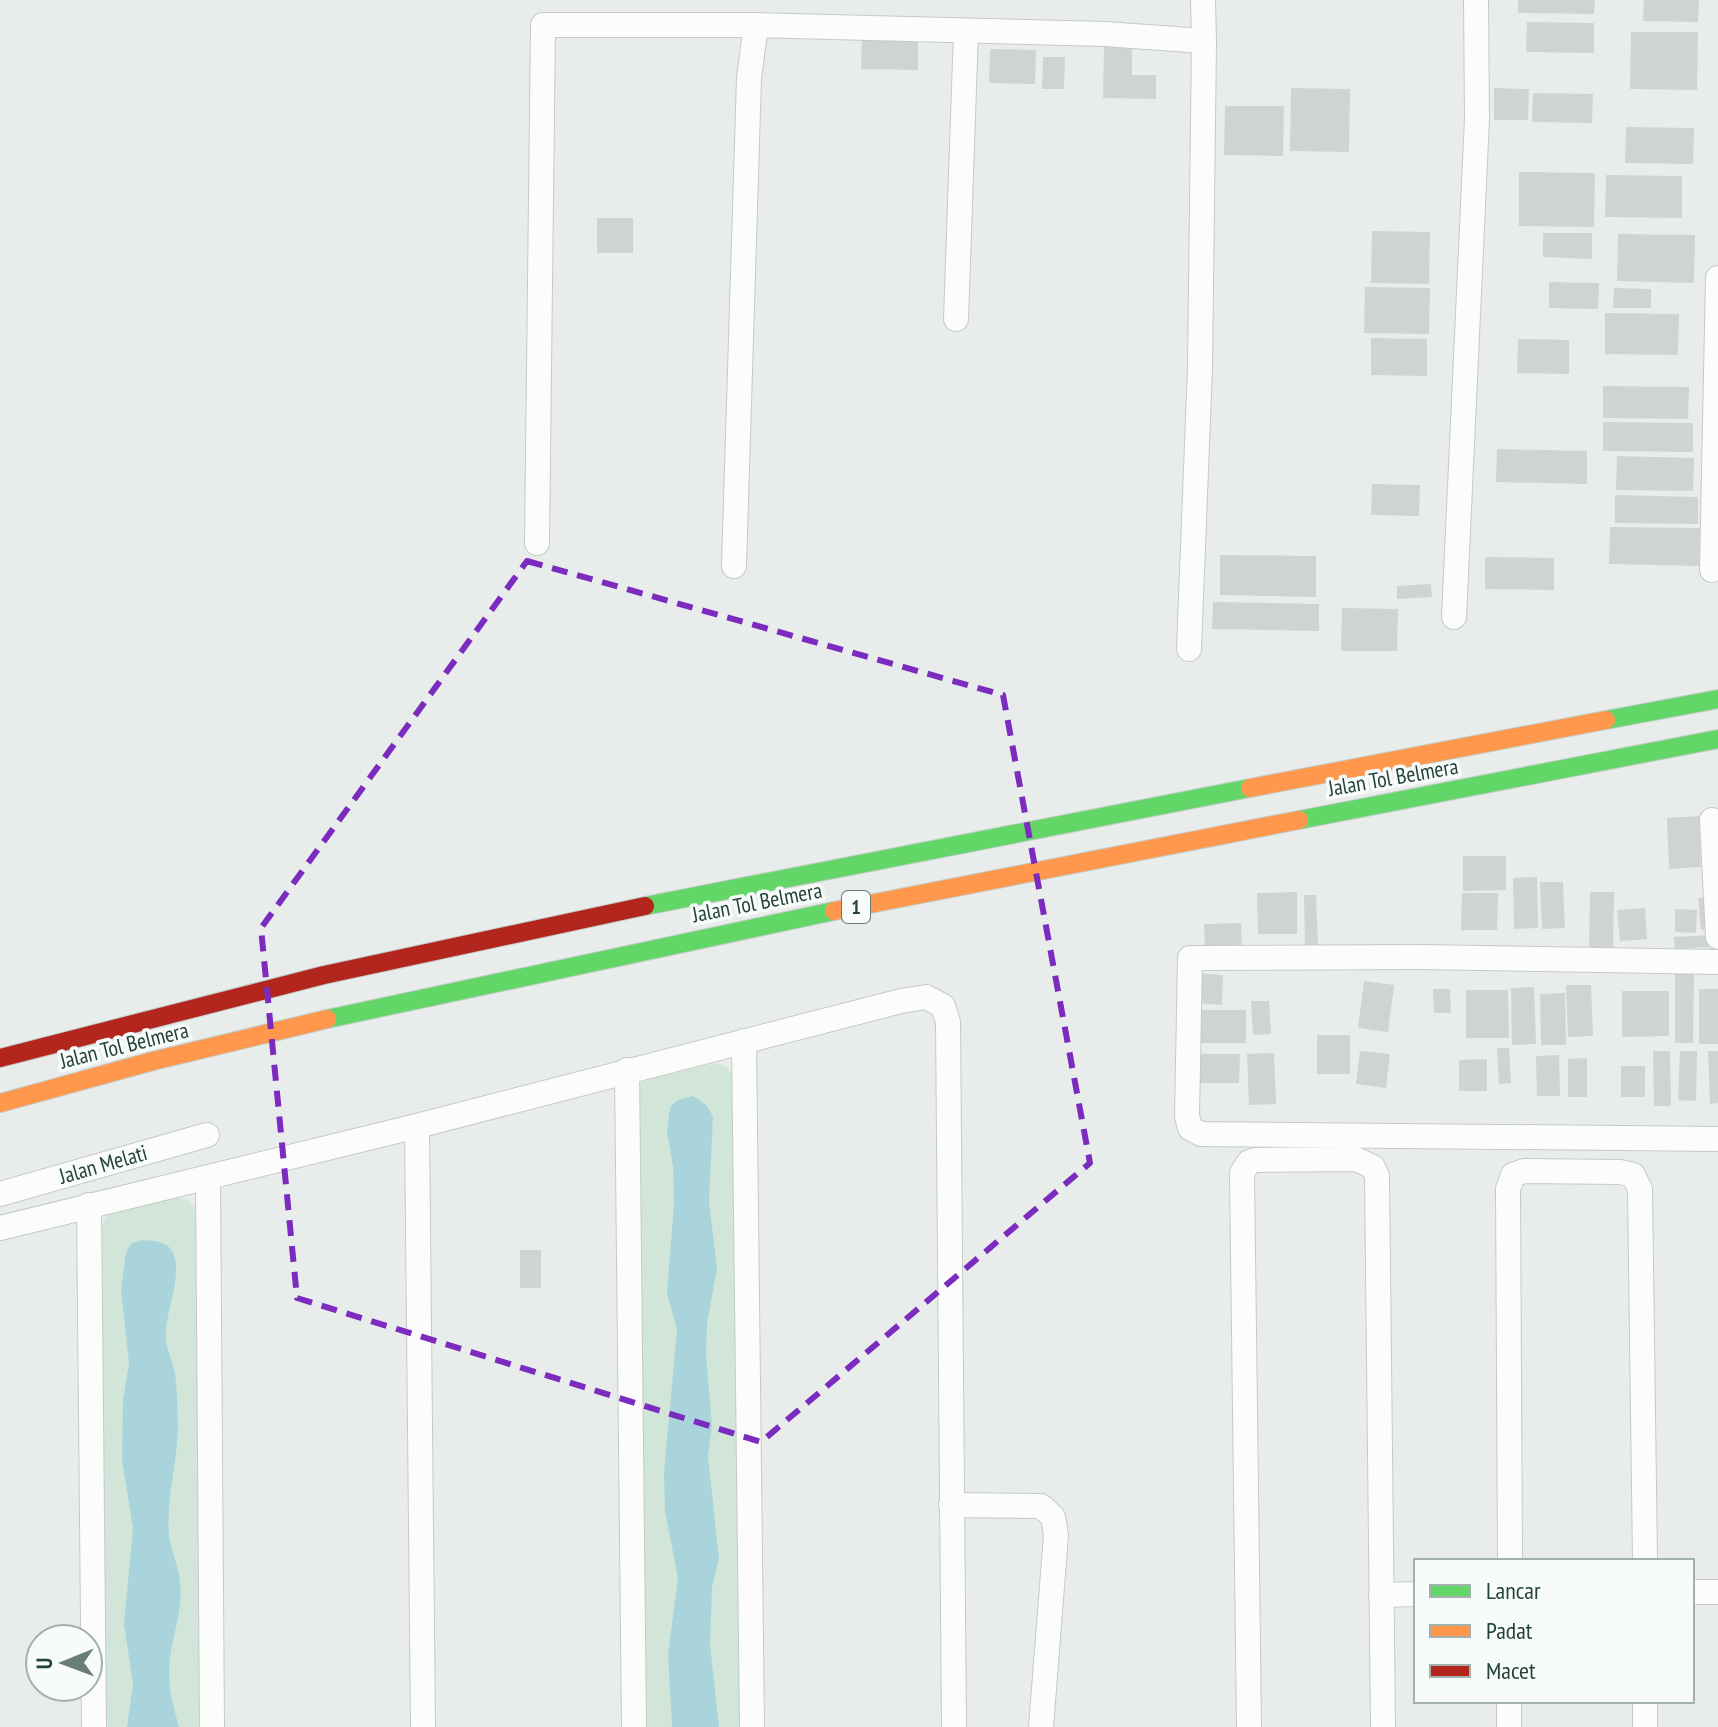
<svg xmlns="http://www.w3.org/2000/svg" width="1718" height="1727" font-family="'PT Sans Narrow',sans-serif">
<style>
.green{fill:#d1e6d8}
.water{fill:#a9d4db}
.building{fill:#cfd4d2}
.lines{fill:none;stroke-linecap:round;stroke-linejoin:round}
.street-casing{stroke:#c5cac8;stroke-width:26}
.fast-casing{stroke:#c3ccc9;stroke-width:20}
.slow-casing{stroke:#c3ccc9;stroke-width:20}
.jam-casing{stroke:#c3ccc9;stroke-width:20}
.street{stroke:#fcfcfc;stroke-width:24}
.fast{stroke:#63d668;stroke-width:18}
.slow{stroke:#ff974d;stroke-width:18}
.jam{stroke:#b3261e;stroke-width:18}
.marked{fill:none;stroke:#7b2cbf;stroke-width:6;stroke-dasharray:16 10;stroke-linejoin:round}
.labels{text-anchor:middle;stroke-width:7;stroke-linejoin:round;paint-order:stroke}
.shield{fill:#f7fbf9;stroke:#637a73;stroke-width:2}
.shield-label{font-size:20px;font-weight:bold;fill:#24423a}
.street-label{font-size:22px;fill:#24423a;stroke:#f7fbf9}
</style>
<rect width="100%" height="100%" fill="#e8edeb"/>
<!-- green -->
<g class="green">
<polygon points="716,1063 727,1067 733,1077 741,1727 644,1727 638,1091 641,1083 651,1079"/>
<polygon points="176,1197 188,1200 196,1210 202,1727 106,1727 102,1226 108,1214 116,1211"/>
</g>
<!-- water -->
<g class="water">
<polygon points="693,1096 705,1104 713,1116 709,1202 717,1268 707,1324 706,1354 712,1426 708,1456 719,1559 712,1587 710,1644 719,1727 672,1727 668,1654 678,1578 665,1511 664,1472 677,1330 667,1293 674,1203 673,1166 667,1131 670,1107 678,1100"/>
<path d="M 143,1240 C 156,1241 169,1241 174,1255 C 182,1282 164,1312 166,1340 C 167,1350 172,1360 174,1369 C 178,1387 177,1407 178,1424 C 178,1462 166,1497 169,1534 C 170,1550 179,1566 180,1582 C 184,1613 169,1642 169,1673 C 169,1691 174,1709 179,1727 L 127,1727 L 133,1684 L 124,1624 L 133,1528 L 122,1460 L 123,1401 L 129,1363 L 121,1290 L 126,1252 L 132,1243 Z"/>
</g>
<!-- building -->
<g class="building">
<polygon points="1518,0 1595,0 1594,14 1518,13"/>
<polygon points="1644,0 1699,0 1698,22 1643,21"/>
<polygon points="1527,22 1594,23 1594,53 1526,52"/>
<polygon points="1631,32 1698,32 1697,90 1630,89"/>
<polygon points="862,35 918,36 918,70 861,69"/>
<polygon points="1104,46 1132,46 1132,75 1156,75 1156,99 1103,98"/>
<polygon points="990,49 1036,50 1035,84 989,83"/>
<polygon points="1043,57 1065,57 1064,89 1042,89"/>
<polygon points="1291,88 1350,89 1349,152 1290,151"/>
<polygon points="1494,88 1529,89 1528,120 1494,120"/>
<polygon points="1533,93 1593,94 1592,123 1532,122"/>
<polygon points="1225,106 1284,106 1283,156 1224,155"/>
<polygon points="1626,127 1694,128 1693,164 1625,163"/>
<polygon points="1519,172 1595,173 1594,227 1519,226"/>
<polygon points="1606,175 1682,176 1682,218 1605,217"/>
<rect x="597" y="218" width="36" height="35"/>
<polygon points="1372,231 1430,232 1429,284 1371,283"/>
<polygon points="1543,233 1592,233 1592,259 1543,257"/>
<polygon points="1618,234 1695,235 1694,283 1617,281"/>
<polygon points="1549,282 1599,283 1598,309 1549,308"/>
<polygon points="1365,287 1430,288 1429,334 1364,333"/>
<polygon points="1614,288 1651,289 1651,308 1613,308"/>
<polygon points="1605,313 1679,314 1678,355 1605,354"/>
<polygon points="1371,338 1427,339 1427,376 1371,375"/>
<polygon points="1518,339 1569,340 1569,374 1517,373"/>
<polygon points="1603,386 1689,387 1688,419 1603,418"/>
<polygon points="1603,422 1693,423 1693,452 1603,451"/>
<polygon points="1497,449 1587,451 1587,484 1496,482"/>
<polygon points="1617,456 1694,458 1693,491 1616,490"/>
<polygon points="1372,484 1420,485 1419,516 1371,515"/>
<polygon points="1615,495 1698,497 1698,524 1615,523"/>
<polygon points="1610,527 1700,528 1699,566 1609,564"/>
<polygon points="1220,555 1316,556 1316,597 1220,595"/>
<polygon points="1485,557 1554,558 1554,590 1485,589"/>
<polygon points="1431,584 1432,597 1397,599 1397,586"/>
<polygon points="1213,602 1319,604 1319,631 1212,629"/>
<polygon points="1342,608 1398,609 1397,651 1341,651"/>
<polygon points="1699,816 1701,867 1669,869 1667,818"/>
<polygon points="1463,856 1506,856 1506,890 1463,891"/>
<polygon points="1537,877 1538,928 1514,929 1513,878"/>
<polygon points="1540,882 1563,882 1565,928 1542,929"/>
<polygon points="1297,892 1297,934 1258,934 1257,893"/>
<polygon points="1590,892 1614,892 1613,951 1589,951"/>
<polygon points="1462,893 1498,893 1497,930 1461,930"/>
<polygon points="1304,895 1316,895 1318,947 1305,947"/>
<polygon points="1712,897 1715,929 1701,930 1698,898"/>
<polygon points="1645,908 1647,939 1620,941 1617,910"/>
<polygon points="1675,909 1697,910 1696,933 1675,932"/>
<polygon points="1241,923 1242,950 1205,952 1204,924"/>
<polygon points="1710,935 1710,947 1675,949 1674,937"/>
<polygon points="1195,973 1223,975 1222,1005 1194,1003"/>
<polygon points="1675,973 1694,973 1693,1043 1675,1043"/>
<polygon points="1364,981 1394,985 1388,1032 1358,1028"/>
<polygon points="1566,985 1591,985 1593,1036 1568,1037"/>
<polygon points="1534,987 1536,1044 1512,1045 1511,988"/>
<polygon points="1433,989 1450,989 1451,1013 1434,1013"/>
<rect x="1699" y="989" width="19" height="55"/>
<polygon points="1466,990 1508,990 1509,1038 1466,1038"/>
<polygon points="1622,991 1669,991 1669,1036 1622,1037"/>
<polygon points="1565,993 1566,1045 1541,1045 1540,994"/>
<polygon points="1251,1001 1269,1001 1271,1034 1253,1035"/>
<polygon points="1196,1010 1246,1010 1246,1043 1197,1043"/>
<rect x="1317" y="1035" width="33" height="39"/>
<polygon points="1497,1048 1509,1048 1511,1083 1499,1084"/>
<polygon points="1360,1051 1390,1054 1386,1088 1356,1084"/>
<polygon points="1653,1051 1670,1051 1671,1106 1654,1106"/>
<polygon points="1680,1051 1697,1051 1696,1101 1678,1100"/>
<polygon points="1708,1051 1718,1051 1718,1103 1710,1104"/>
<polygon points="1274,1053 1276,1104 1249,1105 1247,1054"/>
<polygon points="1200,1054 1240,1054 1239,1083 1200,1083"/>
<polygon points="1559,1055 1560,1096 1537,1096 1536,1056"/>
<polygon points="1587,1058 1587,1097 1568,1097 1568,1059"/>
<polygon points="1487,1059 1487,1091 1459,1091 1459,1060"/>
<rect x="1621" y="1066" width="24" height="31"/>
<rect x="520" y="1250" width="21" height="38"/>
</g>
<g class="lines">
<!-- street casing -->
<g class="street-casing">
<g id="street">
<polyline points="956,319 966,31"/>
<polyline points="537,543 543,25 756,25 1105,34 1204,41 1203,0"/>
<polyline points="734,566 749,78 756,25"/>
<polyline points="1712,570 1718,278"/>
<polyline points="1454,617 1477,119 1476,0"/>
<polyline points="1189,649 1200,367 1204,41"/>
<polyline points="1712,820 1718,937"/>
<polyline points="1718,962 1421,957 1190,958 1187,1116 1190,1128 1201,1134 1718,1139"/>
<polyline points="744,1041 752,1727"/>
<polyline points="627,1070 634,1727"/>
<polyline points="417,1126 423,1727"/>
<polyline points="208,1178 212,1727"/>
<polyline points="0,1194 207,1135"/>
<polyline points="89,1205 94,1727"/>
<polyline points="0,1228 417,1126 901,1001 926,997 943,1006 948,1022 954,1727"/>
<polyline points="951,1505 1041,1506 1053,1517 1056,1535 1041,1727"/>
<polyline points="1510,1561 1508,1189 1513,1175 1524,1171 1620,1172 1633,1175 1640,1189 1645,1561"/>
<polyline points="1692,1592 1718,1592"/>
<polyline points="1381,1595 1416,1594"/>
<polyline points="1645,1701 1645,1727"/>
<polyline points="1249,1727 1242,1173 1249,1162 1256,1160 1356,1159 1373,1167 1377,1176 1383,1727"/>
<polyline points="1509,1727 1509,1701"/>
</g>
</g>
<!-- fast casing -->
<g class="fast-casing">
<g id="fast">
<polyline points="1606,720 1718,699"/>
<polyline points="1299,820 1718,739"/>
<polyline points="645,906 1250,788"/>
<polyline points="327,1019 834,911"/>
</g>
</g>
<!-- slow casing -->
<g class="slow-casing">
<g id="slow">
<polyline points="1250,788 1606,720"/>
<polyline points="834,911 1299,820"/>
<polyline points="0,1103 153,1061 327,1019"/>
</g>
</g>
<!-- jam casing -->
<g class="jam-casing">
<polyline id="jam" points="0,1058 324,975 645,906"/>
</g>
<!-- street -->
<use href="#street" class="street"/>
<!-- fast -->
<use href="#fast" class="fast"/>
<!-- slow -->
<use href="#slow" class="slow"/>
<!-- jam -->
<use href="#jam" class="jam"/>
</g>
<!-- marked area -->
<path class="marked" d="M 527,561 L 1003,695 L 1090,1163 L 761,1442 L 297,1298 L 261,928 Z"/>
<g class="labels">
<!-- shield labels -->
<rect class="shield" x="842" y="891" width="28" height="32" rx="6"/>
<g class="shield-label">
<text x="856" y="914">1</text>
</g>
<!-- street labels -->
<g class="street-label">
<text transform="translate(1393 777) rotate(-10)" y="8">Jalan Tol Belmera</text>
<text transform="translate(757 902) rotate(-11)" y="8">Jalan Tol Belmera</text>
<text transform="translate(124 1045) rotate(-14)" y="8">Jalan Tol Belmera</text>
<text transform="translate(103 1164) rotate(-16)" y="8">Jalan Melati</text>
</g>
</g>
<!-- legend -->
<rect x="1414" y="1559" width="280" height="144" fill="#f7fbf9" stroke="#a3b1ad" stroke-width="2"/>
<rect x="1430" y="1585" width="40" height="12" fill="#63d668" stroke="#a3b1ad" stroke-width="2"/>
<text x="1486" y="1599" font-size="24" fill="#24423a">Lancar</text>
<rect x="1430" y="1625" width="40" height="12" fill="#ff974d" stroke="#a3b1ad" stroke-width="2"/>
<text x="1486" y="1639" font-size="24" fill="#24423a">Padat</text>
<rect x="1430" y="1665" width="40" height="12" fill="#b3261e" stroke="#a3b1ad" stroke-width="2"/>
<text x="1486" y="1679" font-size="24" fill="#24423a">Macet</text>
<!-- north arrow -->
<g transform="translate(64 1663) rotate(269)"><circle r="38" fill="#f7fbf9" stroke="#a3b1ad" stroke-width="2"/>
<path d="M0-6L14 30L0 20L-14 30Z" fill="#697e78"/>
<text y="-12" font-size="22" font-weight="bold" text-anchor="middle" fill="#24423a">U</text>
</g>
</svg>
